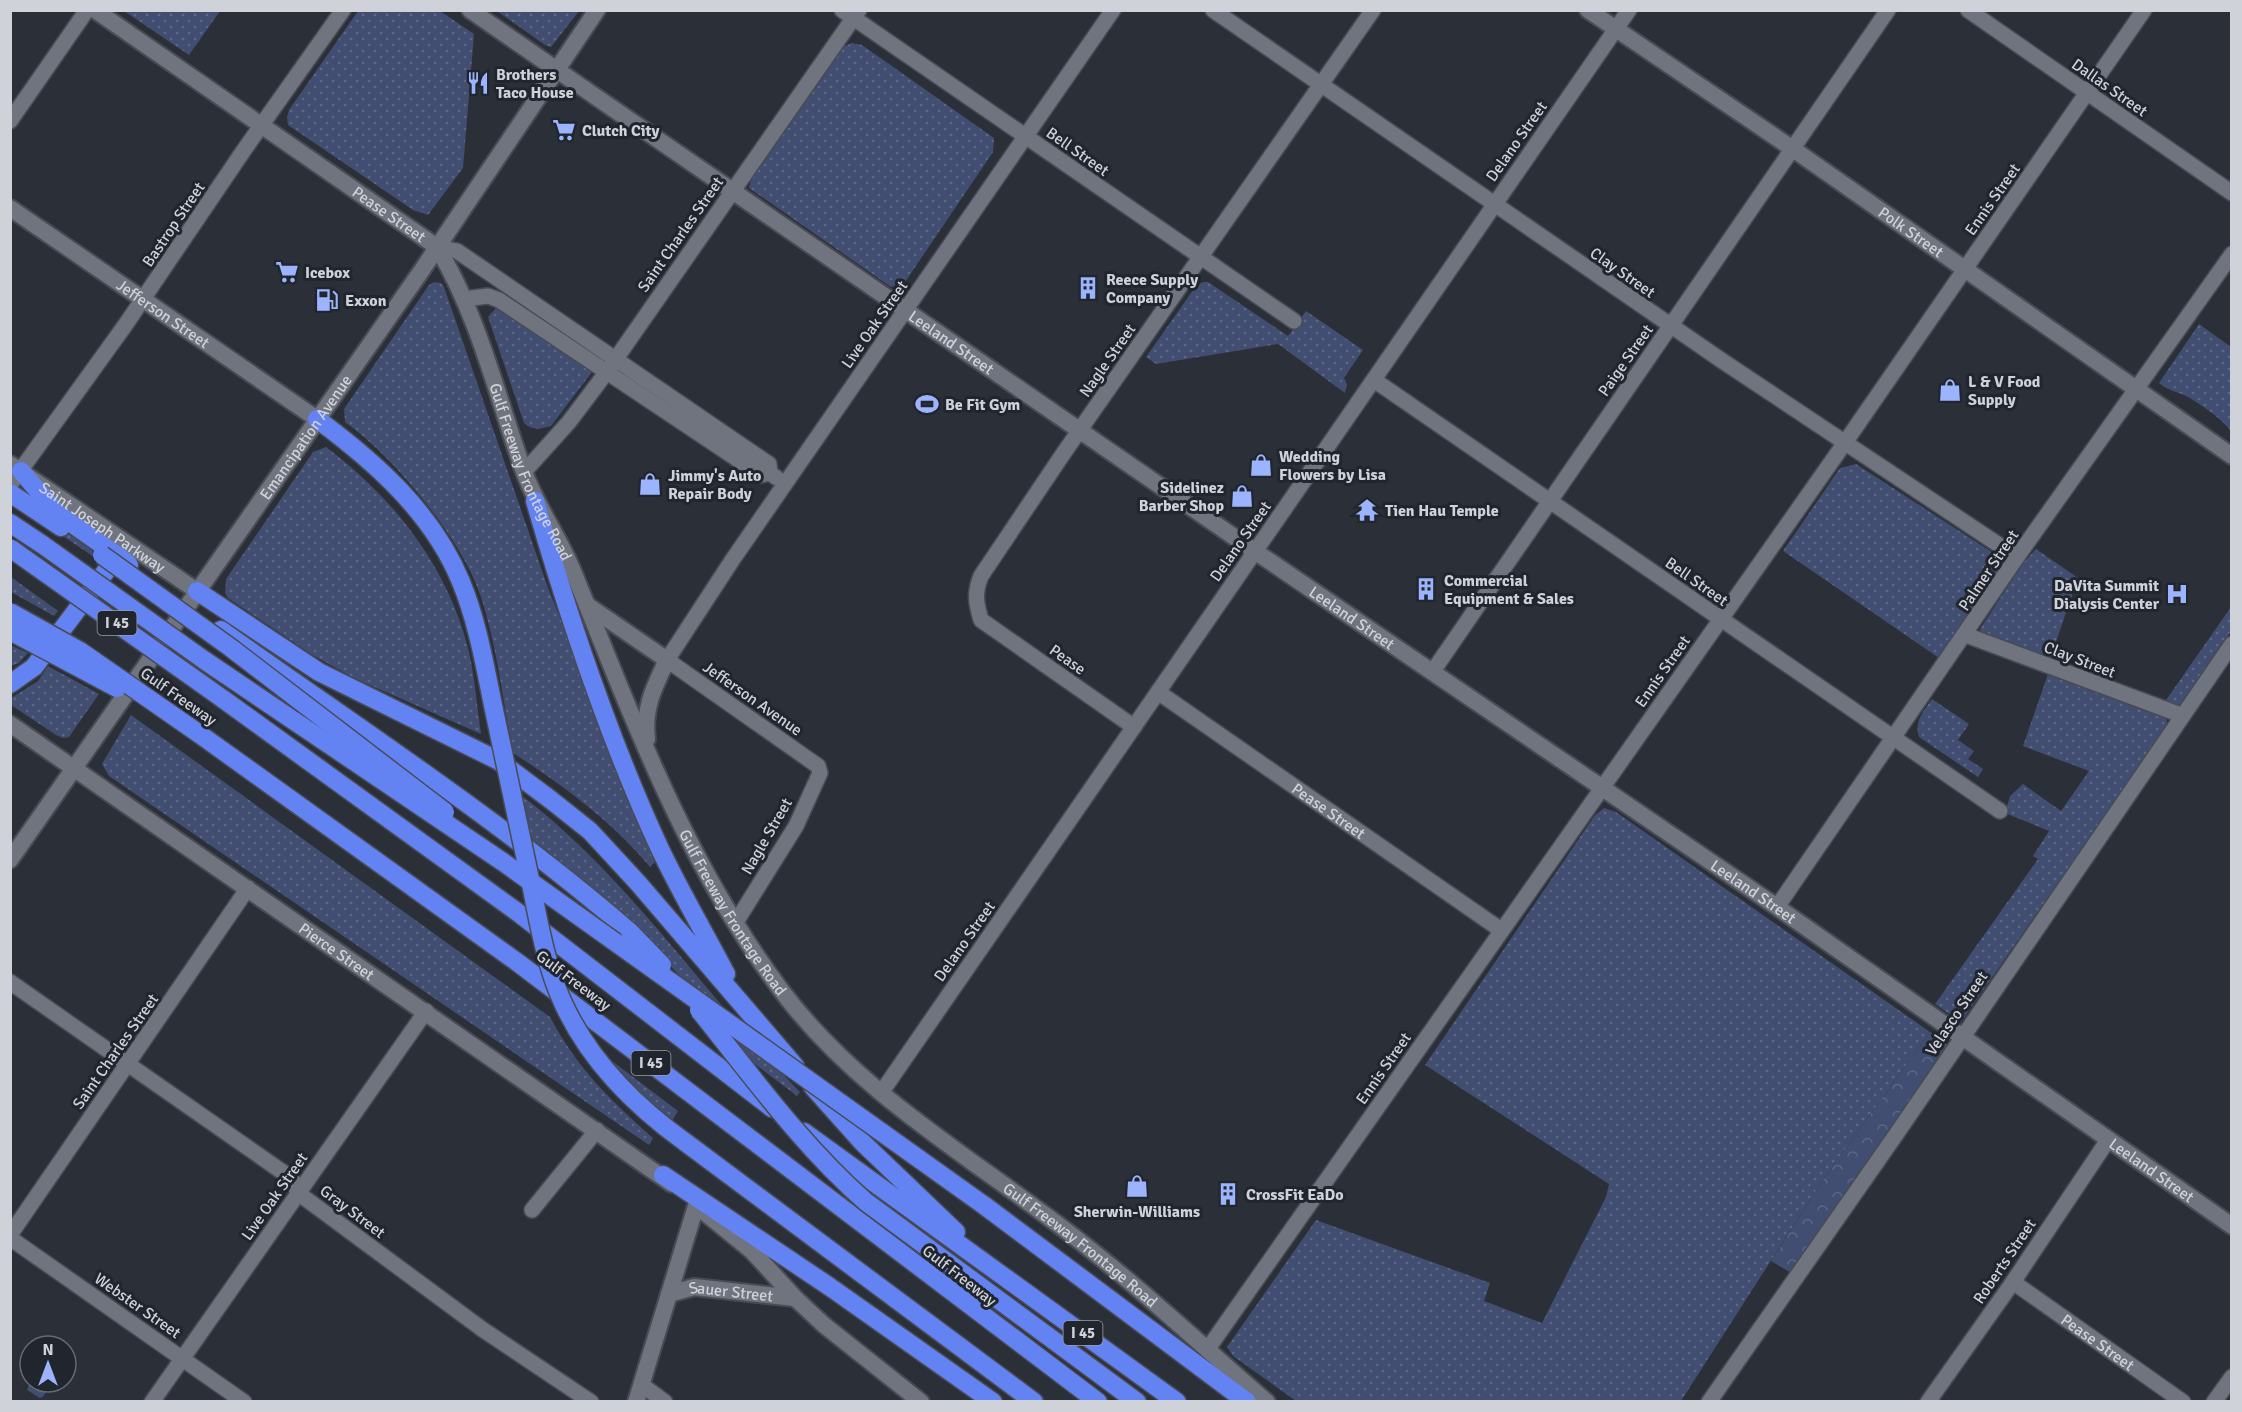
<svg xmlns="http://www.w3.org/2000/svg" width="2242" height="1412" font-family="Signika,sans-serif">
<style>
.grass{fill:url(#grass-dots)}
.park{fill:url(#park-crowns)}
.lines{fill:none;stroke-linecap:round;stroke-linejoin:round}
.minor-casing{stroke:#484b54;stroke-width:18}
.tertiary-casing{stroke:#484b54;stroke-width:20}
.secondary-casing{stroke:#484b54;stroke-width:20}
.motorway-casing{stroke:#484b54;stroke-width:21}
.minor{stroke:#6f747f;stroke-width:15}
.tertiary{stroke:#6f747f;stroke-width:16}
.secondary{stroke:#6f747f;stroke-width:16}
.motorway{stroke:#6383f3;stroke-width:18}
.motorway-bridge-casing{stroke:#484b54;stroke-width:21;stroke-linecap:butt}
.motorway-bridge{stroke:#6383f3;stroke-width:18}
.labels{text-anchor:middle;stroke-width:6;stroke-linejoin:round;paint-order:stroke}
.shield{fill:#21252e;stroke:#9b9ea5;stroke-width:1.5}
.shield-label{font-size:15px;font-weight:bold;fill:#cfd2d8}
.poi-label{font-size:16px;font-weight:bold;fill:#cfd2d8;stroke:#21252e;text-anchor:start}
.street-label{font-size:16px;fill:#cfd2d8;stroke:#21252e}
</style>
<defs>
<pattern id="grass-dots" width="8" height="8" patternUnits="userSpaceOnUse" patternTransform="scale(1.5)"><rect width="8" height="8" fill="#414e72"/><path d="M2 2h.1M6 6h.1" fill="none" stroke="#5b6785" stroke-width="1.8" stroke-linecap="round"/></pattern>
<pattern id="park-crowns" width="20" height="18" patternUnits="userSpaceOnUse" patternTransform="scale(1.5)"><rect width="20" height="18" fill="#414e72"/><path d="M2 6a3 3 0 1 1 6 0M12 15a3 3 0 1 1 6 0" fill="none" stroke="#5b6785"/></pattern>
</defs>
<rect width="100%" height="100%" fill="#2b2f38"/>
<!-- grass -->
<g class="grass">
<polygon points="124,11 220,11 189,55"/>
<polygon points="358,11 440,11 474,34 463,168 428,215 413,210 288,125 287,117 289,110"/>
<polygon points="497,11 579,11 551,47 545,45"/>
<polygon points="852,43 862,45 994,138 993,152 903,285 891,287 749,188 752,176 840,48"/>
<path d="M 434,282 L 441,283 L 444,287 L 547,585 L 656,861 L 650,867 C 613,822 561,784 513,753 C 503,701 497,647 481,597 C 462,539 394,457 345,422 L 344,409 L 429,285 Z"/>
<polygon points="1203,282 1208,282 1288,336 1306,311 1363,350 1344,378 1347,384 1345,393 1278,344 1156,364 1146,357 1196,286"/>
<path d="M 496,308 L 501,308 L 588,365 L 592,372 L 551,426 C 540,429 533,431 524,423 L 488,317 Z"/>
<path d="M 2199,324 L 2231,347 L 2231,431 C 2221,418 2204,407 2190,398 C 2179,392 2169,391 2159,383 Z"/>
<path d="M 326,447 C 394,498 449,568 469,652 C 475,679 477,707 481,734 L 354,678 L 311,654 L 228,598 L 225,593 L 226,579 L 313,452 Z"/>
<polygon points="1856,464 2001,558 2003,565 1942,660 1783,551 1840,468"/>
<polygon points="22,502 91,547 94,557 18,506"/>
<polygon points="2036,549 2078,578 2049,662 1982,634 1980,629 2023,563"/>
<polygon points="11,577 58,611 54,616 11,592"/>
<polygon points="2231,607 2231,631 2178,708 2164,703"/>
<polygon points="10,645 28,653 19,663 11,666"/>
<polygon points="48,666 99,694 69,737 63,738 56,735 11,705 11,698 38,681"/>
<polygon points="2048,674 2166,718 2168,725 1961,1022 1935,1004 2038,859 2033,856 2049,831 2005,813 2010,796 2023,784 2061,811 2089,771 2023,746"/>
<path d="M 1932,699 L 1969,724 L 1958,740 L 1974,751 L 1968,759 L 1983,769 L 1978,777 L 1919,737 C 1914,721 1923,712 1932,699 Z"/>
<path d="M 131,715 L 550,1017 C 577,1068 610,1100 653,1138 L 649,1145 L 109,776 L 102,764 Z"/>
<path d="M 521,795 C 630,878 704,995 800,1092 L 797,1096 L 743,1055 L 695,992 L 636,929 L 533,846 Z"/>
<polygon points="1604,808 1616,812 1930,1032 1820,1184 1681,1401 1296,1401 1233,1356 1227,1347 1316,1220 1490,1283 1484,1301 1542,1323 1606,1197 1609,1184 1425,1065 1595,815"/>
<polygon points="608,1058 678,1111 672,1121 652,1105"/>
</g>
<!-- park -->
<g class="park">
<polygon points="1930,1032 1947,1044 1942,1055 1793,1274 1771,1261 1820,1184"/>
<polygon points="30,1382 42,1382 50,1386 43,1397 40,1398 27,1390"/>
</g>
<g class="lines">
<!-- minor casing -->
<g class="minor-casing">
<g id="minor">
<polyline points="842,10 1294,321"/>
<polyline points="1213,10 1721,360 2017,557"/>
<polyline points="1968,10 2232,193"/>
<polyline points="10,121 87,10"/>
<polyline points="437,247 457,251 769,464 770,473"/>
<polyline points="464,299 488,296 499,300 761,475 770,473 777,478"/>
<polyline points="1374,380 2000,811"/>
<polyline points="524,472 569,422 606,373 859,10"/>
<polyline points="10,485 126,324 244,150 343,10"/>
<polyline points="1966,635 2181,715"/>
<polyline points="1433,671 1888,10"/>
<path id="s1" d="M 1158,692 L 1501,930"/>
<path d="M 1134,727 L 981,620 C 976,603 974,593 981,576 L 1063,454 L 1373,10"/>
<polyline points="1777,907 2017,557 2232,254"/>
<polyline points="736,922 796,826 820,773 818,766 667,660 733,559 1113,10"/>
<polyline points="10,982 284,1173 293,1181 298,1193 482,1329 591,1402"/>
<polyline points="881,1093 1629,10"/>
<polyline points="532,1210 597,1130"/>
<polyline points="10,1235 248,888"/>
<polyline points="10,1238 244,1402"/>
<path id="s2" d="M 2013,1282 L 2183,1402"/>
<polyline points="1207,1350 1844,444 2144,10"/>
<polyline points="642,1385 665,1402"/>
<polyline points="152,1402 426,1011"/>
<polyline points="1709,1402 1895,1136 2232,644"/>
<polyline points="1928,1402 2013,1282 2108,1140"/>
<polyline points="2214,1402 2232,1377"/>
</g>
</g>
<!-- tertiary casing -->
<g class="tertiary-casing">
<g id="tertiary">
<path id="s3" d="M 95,10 L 437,247"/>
<path id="s4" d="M 10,208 L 317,419"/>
<path id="s5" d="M 10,464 L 197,591"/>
<path id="s6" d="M 669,1294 L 694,1287 L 795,1298"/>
<polyline points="636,1402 696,1206"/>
</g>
</g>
<!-- secondary casing -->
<g class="secondary-casing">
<g id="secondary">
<path id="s7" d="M 470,10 L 1240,541 L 1777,907 L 2232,1226"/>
<path id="s8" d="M 1588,10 L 1793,149 L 2232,456"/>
<path id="s9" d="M 437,247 C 479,316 497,397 524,472 C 537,507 559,537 573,571 C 632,716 686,864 781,990 C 854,1088 964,1153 1060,1226 C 1132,1280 1199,1343 1267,1402"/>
<path d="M 587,605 L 667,660 C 654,687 643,709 647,739"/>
<path id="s10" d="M 10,724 L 672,1184"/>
<path id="s11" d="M 10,860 L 422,270 L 597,10"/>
<polyline points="698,1207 752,1251 795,1298 824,1325 921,1402"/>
</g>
</g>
<!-- motorway casing -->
<g class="motorway-casing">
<g id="motorway">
<path d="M 317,419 C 375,462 433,513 461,582 C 478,623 485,667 494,710"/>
<polyline points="21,471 58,514 125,561"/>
<polyline points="10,493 61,527"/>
<path d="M 535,501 C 569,619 608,737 660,849 C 680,891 704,932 726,974"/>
<polyline points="10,523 43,545"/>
<polyline points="197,591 319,672 499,761 551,800 590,831 638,883 795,1066"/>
<path d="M 221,630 C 358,728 502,821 630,932"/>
<polyline points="10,684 34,667 109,567 120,564 129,565"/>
<polyline points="223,699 520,914 772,1108"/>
<polyline points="198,733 517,962 1098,1402"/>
<polyline points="813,1087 863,1143 956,1232"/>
<polyline points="804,1132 1177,1402"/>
<polyline points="685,1142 1034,1402"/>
<polyline points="663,1175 830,1287 993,1402"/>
<polyline points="985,1206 1247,1402"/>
<polyline points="1087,1365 1137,1402"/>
</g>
</g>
<!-- minor -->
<use href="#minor" class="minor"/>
<!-- tertiary -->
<use href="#tertiary" class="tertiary"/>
<!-- secondary -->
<use href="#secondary" class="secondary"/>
<!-- motorway -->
<use href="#motorway" class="motorway"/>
<!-- motorway-bridge casing -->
<g class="motorway-bridge-casing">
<g id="motorway-bridge">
<polyline points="43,545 204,660 503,862 985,1206"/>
<polyline points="10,548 223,699"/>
<polyline points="102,555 231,648 445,812"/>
<polyline points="10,612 80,651 198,733"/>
<polyline points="10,631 117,688"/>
<path d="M 494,710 C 506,768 519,826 531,884 C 539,924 546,966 563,1003 C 589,1060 635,1106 685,1142"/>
<polyline points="630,932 662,965"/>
<path d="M 699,1010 C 752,1076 802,1146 866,1202 L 1087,1365"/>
</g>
</g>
<!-- motorway-bridge -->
<use href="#motorway-bridge" class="motorway-bridge"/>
</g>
<!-- icons -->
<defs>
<g id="restaurant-bare" transform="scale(1.8)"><path d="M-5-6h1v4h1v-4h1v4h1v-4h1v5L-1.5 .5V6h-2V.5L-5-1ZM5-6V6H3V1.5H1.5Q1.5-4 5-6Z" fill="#9bb4fd" stroke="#21252e" stroke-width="2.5" paint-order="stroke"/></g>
<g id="supermarket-bare" transform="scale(1.8)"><path d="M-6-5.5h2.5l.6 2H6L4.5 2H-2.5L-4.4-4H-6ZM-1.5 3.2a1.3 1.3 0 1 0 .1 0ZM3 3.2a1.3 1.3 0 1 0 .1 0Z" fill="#9bb4fd" stroke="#21252e" stroke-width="2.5" paint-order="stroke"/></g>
<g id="building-bare" transform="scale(1.8)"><path d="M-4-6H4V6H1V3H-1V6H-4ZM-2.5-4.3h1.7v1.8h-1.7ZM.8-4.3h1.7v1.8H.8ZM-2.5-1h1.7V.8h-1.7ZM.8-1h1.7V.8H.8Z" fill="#9bb4fd" stroke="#21252e" stroke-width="2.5" paint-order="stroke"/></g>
<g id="fuel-bare" transform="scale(1.8)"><path d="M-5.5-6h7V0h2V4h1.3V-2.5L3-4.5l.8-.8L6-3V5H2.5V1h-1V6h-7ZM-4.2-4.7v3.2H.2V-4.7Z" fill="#9bb4fd" stroke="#21252e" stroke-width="2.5" paint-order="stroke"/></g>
<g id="shop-bare" transform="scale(1.8)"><path d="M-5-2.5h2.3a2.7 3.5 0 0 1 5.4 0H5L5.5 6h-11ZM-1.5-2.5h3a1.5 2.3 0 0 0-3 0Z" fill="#9bb4fd" stroke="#21252e" stroke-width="2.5" paint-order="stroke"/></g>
<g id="stadium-bare" transform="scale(1.8)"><path d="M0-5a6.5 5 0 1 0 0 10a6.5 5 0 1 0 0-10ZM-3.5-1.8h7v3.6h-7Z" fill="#9bb4fd" stroke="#21252e" stroke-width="2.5" paint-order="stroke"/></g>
<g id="temple-bare" transform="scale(1.8)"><path d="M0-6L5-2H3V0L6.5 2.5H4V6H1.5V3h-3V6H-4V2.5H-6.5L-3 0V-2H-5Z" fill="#9bb4fd" stroke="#21252e" stroke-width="2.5" paint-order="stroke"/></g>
<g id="hospital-bare" transform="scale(1.8)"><path d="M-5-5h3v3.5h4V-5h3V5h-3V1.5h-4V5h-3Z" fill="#9bb4fd" stroke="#21252e" stroke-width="2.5" paint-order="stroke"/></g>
</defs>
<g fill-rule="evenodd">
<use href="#restaurant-bare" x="478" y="83"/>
<use href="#supermarket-bare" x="564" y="130"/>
<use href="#supermarket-bare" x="287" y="272"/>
<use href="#building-bare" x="1088" y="288"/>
<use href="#fuel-bare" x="327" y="300"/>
<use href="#shop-bare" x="1950" y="390"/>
<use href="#stadium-bare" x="927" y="404"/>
<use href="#shop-bare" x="1261" y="465"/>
<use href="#shop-bare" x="650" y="484"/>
<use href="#shop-bare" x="1242" y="496"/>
<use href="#temple-bare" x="1367" y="510"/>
<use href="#building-bare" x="1426" y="589"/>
<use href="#hospital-bare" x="2177" y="594"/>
<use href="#shop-bare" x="1137" y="1186"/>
<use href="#building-bare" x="1228" y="1194"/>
</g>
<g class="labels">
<!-- shield labels -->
<g class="shield">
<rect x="97.5" y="611" width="39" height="24" rx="4.5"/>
<rect x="631.5" y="1051" width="39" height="24" rx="4.5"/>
<rect x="1063.5" y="1321" width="39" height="24" rx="4.5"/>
</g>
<g class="shield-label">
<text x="117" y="628">I 45</text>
<text x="651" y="1068">I 45</text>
<text x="1083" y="1338">I 45</text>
</g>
<!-- poi labels -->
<g class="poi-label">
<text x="496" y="80">Brothers<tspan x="496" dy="18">Taco House</tspan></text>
<text x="582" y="136">Clutch City</text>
<text x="305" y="278">Icebox</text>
<text x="1106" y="285">Reece Supply<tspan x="1106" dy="18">Company</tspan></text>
<text x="345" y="306">Exxon</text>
<text x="1968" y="387">L &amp; V Food<tspan x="1968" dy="18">Supply</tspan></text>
<text x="945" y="410">Be Fit Gym</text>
<text x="1279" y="462">Wedding<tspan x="1279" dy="18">Flowers by Lisa</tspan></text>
<text x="668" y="481">Jimmy's Auto<tspan x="668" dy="18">Repair Body</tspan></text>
<text x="1224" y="493" text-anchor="end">Sidelinez<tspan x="1224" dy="18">Barber Shop</tspan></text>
<text x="1385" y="516">Tien Hau Temple</text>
<text x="1444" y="586">Commercial<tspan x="1444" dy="18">Equipment &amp; Sales</tspan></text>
<text x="2159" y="591" text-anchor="end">DaVita Summit<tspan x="2159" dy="18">Dialysis Center</tspan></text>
<text x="1246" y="1200">CrossFit EaDo</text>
<text x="1137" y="1217" text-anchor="middle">Sherwin-Williams</text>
</g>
<!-- street labels -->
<g class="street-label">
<text transform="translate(2110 87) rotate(35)" y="6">Dallas Street</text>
<text transform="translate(1516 141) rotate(-55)" y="6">Delano Street</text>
<text transform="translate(1078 151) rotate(35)" y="6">Bell Street</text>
<text transform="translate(1992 199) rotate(-55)" y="6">Ennis Street</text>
<text dy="6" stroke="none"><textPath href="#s3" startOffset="358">Pease Street</textPath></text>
<text transform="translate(173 224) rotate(-56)" y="6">Bastrop Street</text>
<text dy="6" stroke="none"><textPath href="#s8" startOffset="392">Polk Street</textPath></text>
<text transform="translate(680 234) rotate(-55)" y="6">Saint Charles Street</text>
<text transform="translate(1623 272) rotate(35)" y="6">Clay Street</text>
<text dy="6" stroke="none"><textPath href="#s4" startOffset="186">Jefferson Street</textPath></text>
<text transform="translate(874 324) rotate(-55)" y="6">Live Oak Street</text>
<text dy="6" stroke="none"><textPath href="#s7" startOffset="585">Leeland Street</textPath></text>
<text transform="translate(1107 360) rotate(-55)" y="6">Nagle Street</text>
<text transform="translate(1625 360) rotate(-55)" y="6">Paige Street</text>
<text dy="6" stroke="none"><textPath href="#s11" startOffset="516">Emancipation Avenue</textPath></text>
<text dy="6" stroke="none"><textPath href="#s9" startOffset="244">Gulf Freeway Frontage Road</textPath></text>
<text dy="6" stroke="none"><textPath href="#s5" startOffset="112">Saint Joseph Parkway</textPath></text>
<text transform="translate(1240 541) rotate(-55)" y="6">Delano Street</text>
<text transform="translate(1988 570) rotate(-56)" y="6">Palmer Street</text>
<text transform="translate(1697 581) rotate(35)" y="6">Bell Street</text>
<text dy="6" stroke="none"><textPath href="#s7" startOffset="1071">Leeland Street</textPath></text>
<text transform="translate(1068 659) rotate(35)" y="6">Pease</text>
<text transform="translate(2080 659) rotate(21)" y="6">Clay Street</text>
<text transform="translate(1662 671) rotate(-55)" y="6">Ennis Street</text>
<text transform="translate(179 696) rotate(35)" y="6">Gulf Freeway</text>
<text transform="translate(753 698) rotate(35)" y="6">Jefferson Avenue</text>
<text dy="6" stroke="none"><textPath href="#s1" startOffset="208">Pease Street</textPath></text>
<text transform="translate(766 836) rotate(-60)" y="6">Nagle Street</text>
<text dy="6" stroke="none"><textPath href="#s7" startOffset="1557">Leeland Street</textPath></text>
<text dy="6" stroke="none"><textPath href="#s9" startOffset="730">Gulf Freeway Frontage Road</textPath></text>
<text transform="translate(964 941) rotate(-55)" y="6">Delano Street</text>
<text dy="6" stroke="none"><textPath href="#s10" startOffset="398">Pierce Street</textPath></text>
<text transform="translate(574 980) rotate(37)" y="6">Gulf Freeway</text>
<text transform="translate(1956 1013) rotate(-56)" y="6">Velasco Street</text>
<text transform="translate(115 1051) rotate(-55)" y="6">Saint Charles Street</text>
<text transform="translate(1383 1068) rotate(-55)" y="6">Ennis Street</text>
<text dy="6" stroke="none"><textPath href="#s7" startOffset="2043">Leeland Street</textPath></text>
<text transform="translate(274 1196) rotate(-55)" y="6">Live Oak Street</text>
<text transform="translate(353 1211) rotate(37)" y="6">Gray Street</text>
<text dy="6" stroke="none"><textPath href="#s9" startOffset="1216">Gulf Freeway Frontage Road</textPath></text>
<text transform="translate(2004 1261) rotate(-56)" y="6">Roberts Street</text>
<text transform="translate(960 1275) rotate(38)" y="6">Gulf Freeway</text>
<text dy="6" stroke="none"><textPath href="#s6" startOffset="63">Sauer Street</textPath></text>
<text transform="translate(138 1305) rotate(35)" y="6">Webster Street</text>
<text dy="6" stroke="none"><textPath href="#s2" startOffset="104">Pease Street</textPath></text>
</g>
</g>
<!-- border -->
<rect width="2242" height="1412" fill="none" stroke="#cfd2d8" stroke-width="24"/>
<!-- north arrow -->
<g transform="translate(48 1364)"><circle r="28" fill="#21252e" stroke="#676a72" stroke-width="1.5"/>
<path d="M0-4.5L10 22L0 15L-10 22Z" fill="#9bb4fd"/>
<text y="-9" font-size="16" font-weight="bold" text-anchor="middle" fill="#cfd2d8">N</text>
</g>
</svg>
